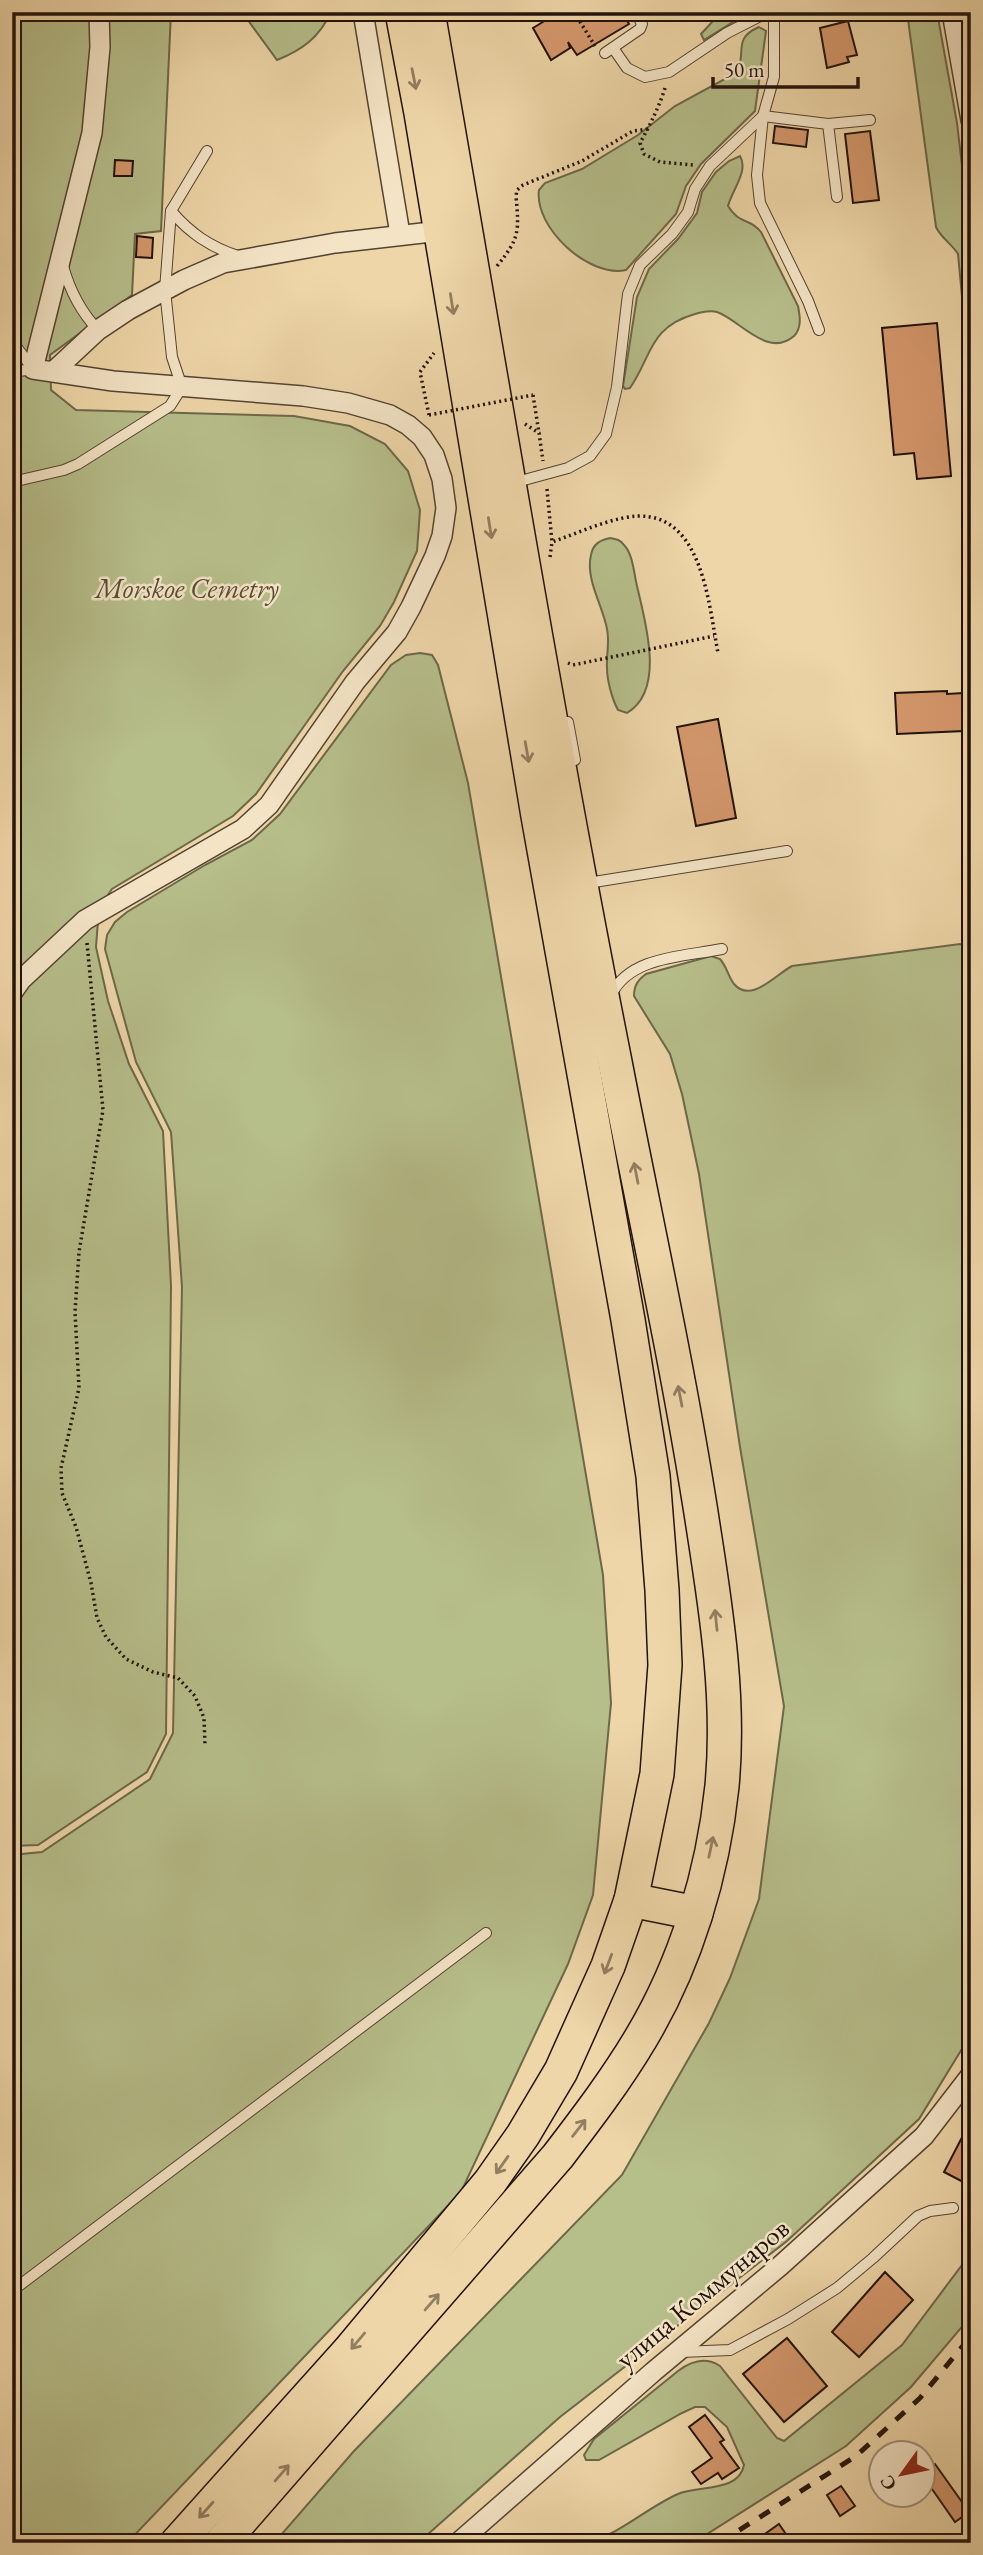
<svg xmlns="http://www.w3.org/2000/svg" width="983" height="2555" font-family="'EB Garamond',serif">
<style>
.green{fill:#b6be8a;stroke:#6c684a;stroke-width:2}
.building{fill:#d5986d;stroke:#21120b;stroke-width:2}
.lines{fill:none;stroke-linecap:round;stroke-linejoin:round}
.service-casing{stroke:#544332;stroke-width:12}
.minor-casing{stroke:#544332;stroke-width:22}
.trunk-casing{stroke:#21120b;stroke-width:36}
.path{stroke:#21120b;stroke-width:3.5;stroke-dasharray:2 3.5;stroke-linecap:butt}
.service{stroke:#f4e4c6;stroke-width:10}
.minor{stroke:#f4e4c6;stroke-width:19}
.trunk{stroke:#eed6a8;stroke-width:33}
.rail{stroke:#21120b;stroke-width:5;stroke-dasharray:12 12;stroke-linecap:butt}
.path-bridge{stroke:#21120b;stroke-width:3.5;stroke-dasharray:2 3.5;stroke-linecap:butt}
.oneway{stroke:#927e61}
.labels{text-anchor:middle;stroke-width:5;stroke-linejoin:round;paint-order:stroke}
.park-label{font-size:28px;font-style:italic;fill:#554e37;stroke:#f4e4c6}
.street-label{font-size:28px;fill:#21120b;stroke:#f4e4c6}
</style>
<rect width="100%" height="100%" fill="#eed6a8"/>
<filter id="stains"><feTurbulence type="fractalNoise" baseFrequency=".00286" numOctaves="4"/><feColorMatrix values="0 0 0 0 .2 0 0 0 0 .09 0 0 0 0 .02 0 0 0 .5 -.17"/></filter>
<radialGradient id="worn" r=".72"><stop offset=".6" stop-color="#630" stop-opacity="0"/><stop offset="1" stop-color="#630" stop-opacity=".3"/></radialGradient>
<!-- green -->
<g class="green">
<polygon points="12,12 171,12 161,231 135,234 132,295 50,355 51,390 76,410 294,416 350,426 385,444 408,471 420,510 417,551 394,602 380,626 343,671 256,794 233,816 112,889 99,908 96,947 108,1001 129,1064 163,1131 171,1286 166,1734 147,1772 38,1845 12,1846"/>
<path d="M 242,12 L 331,12 C 319,38 302,50 277,60 Z"/>
<polygon points="711,12 749,12 704,40 701,34 714,20"/>
<path d="M 907,12 L 937,12 L 957,123 L 971,243 L 971,393 L 958,254 C 952,244 941,238 936,227 Z"/>
<path d="M 759,27 L 766,31 L 755,111 L 701,164 L 686,186 L 676,214 L 626,270 C 589,278 534,228 539,190 L 545,183 L 582,169 L 638,135 L 675,106 L 736,73 C 748,54 731,39 759,27 Z"/>
<path d="M 740,156 C 749,171 732,190 728,206 C 741,226 749,217 761,232 L 798,306 C 800,316 802,328 794,336 C 768,359 740,320 717,312 C 712,310 701,312 695,314 C 649,327 652,356 630,388 L 625,389 L 623,386 L 637,297 L 649,269 L 678,239 L 697,213 L 702,192 L 716,172 L 729,161 Z"/>
<path d="M 610,538 C 616,539 621,540 624,545 C 633,554 634,574 637,586 C 645,621 666,690 627,713 L 618,710 C 612,699 607,680 607,668 C 606,655 610,643 607,629 C 603,606 585,579 591,555 C 593,544 600,540 610,538 Z"/>
<polygon points="420,653 432,655 438,665 468,783 603,1575 611,1703 593,1895 568,1964 461,2192 127,2543 12,2543 12,1855 42,1852 150,1779 173,1733 182,1287 171,1132 136,1062 105,949 107,935 115,922 127,912 205,865 252,840 280,814 391,665 406,655"/>
<path d="M 960,944 L 969,949 L 971,952 L 971,2031 L 968,2039 L 919,2119 L 787,2241 L 560,2417 L 418,2543 L 274,2543 L 354,2451 L 622,2175 L 709,2023 L 730,1978 L 759,1899 L 784,1706 L 740,1447 L 699,1174 L 682,1094 L 670,1054 L 634,996 C 634,985 638,980 646,974 L 711,956 L 720,959 C 727,967 728,976 734,984 C 751,1004 775,975 792,966 Z"/>
<path d="M 971,2253 L 971,2313 L 961,2328 L 911,2387 L 846,2446 L 693,2543 L 586,2543 C 621,2534 646,2508 678,2494 C 697,2485 739,2493 744,2465 L 727,2427 L 705,2407 L 695,2407 L 682,2413 L 599,2460 L 586,2460 L 584,2455 L 594,2439 L 678,2371 C 691,2361 705,2356 720,2366 L 777,2438 L 784,2441 L 902,2345 Z"/>
</g>
<!-- building -->
<g class="building">
<polygon points="541,12 622,12 629,24 577,55 568,42 570,48 551,60 533,28 546,20"/>
<polygon points="848,21 857,55 847,57 849,62 827,68 820,28"/>
<polygon points="775,126 808,130 806,147 773,143"/>
<polygon points="870,131 879,200 853,203 845,134"/>
<polygon points="115,160 133,161 132,176 114,176"/>
<polygon points="137,236 153,238 152,258 136,257"/>
<polygon points="937,323 951,476 917,479 914,453 894,455 882,328"/>
<polygon points="947,691 947,694 963,693 964,731 897,734 895,693"/>
<polygon points="718,719 736,818 696,826 677,727"/>
<polygon points="971,2120 971,2186 944,2172"/>
<polygon points="885,2272 913,2300 859,2357 832,2332"/>
<polygon points="787,2338 827,2386 784,2422 743,2374"/>
<polygon points="705,2415 724,2440 720,2442 739,2468 722,2479 718,2473 701,2484 692,2472 712,2458 689,2427"/>
<polygon points="935,2464 969,2512 955,2522 923,2476 923,2472"/>
<polygon points="841,2486 855,2506 840,2516 827,2495"/>
<polygon points="779,2524 792,2543 752,2543"/>
</g>
<g class="lines">
<!-- service casing -->
<g class="service-casing">
<g id="service">
<polyline points="613,48 627,68 645,77 669,72 727,33 768,12"/>
<polyline points="605,53 640,29 642,24 636,12"/>
<polyline points="828,124 870,120"/>
<path d="M 171,211 C 190,233 210,247 238,256"/>
<path d="M 63,266 C 70,291 80,311 98,330"/>
<polyline points="819,330 808,301 760,203 757,175 763,116 828,124 837,197"/>
<polyline points="12,341 33,369"/>
<polyline points="12,372 33,369"/>
<polyline points="12,482 64,470 78,464 170,406 182,387 172,357 165,290 171,211 207,151"/>
<polyline points="513,483 568,468 590,456 606,434 617,387 628,294 640,265 672,234 688,212 695,189 710,166 763,116 774,77 774,12"/>
<polyline points="568,722 575,760"/>
<polyline points="594,882 787,851"/>
<path d="M 611,995 C 630,956 683,957 722,949"/>
<polyline points="12,2291 486,1933"/>
<polyline points="681,2352 730,2350 788,2319 837,2288 873,2258 918,2216 930,2211 953,2208"/>
</g>
</g>
<!-- minor casing -->
<g class="minor-casing">
<g id="minor">
<polyline points="363,12 400,234"/>
<polyline points="952,12 971,120"/>
<polyline points="54,371 98,330 128,310 184,280 223,263 335,243 440,231"/>
<polyline points="12,993 21,980 85,920 243,829 269,805 355,682 397,632 411,607 435,556 442,536 446,508 442,479 434,455 422,437 408,425 390,415 348,403 303,396 113,381 33,369 92,133 100,47 99,12"/>
<polyline points="458,2543 653,2372 780,2266 924,2136 971,2075"/>
</g>
</g>
<!-- trunk casing -->
<g class="trunk-casing">
<g id="trunk">
<polyline points="631,1900 696,1913"/>
<polyline points="177,2543 349,2351 490,2182 523,2135 561,2071 608,1966 631,1900 657,1774 665,1665 662,1590 653,1476 628,1320 538,816 421,113 402,12"/>
<path d="M 221,2543 L 558,2156 C 587,2118 616,2080 641,2038 C 686,1963 713,1873 722,1786 C 730,1702 717,1615 704,1532 C 680,1374 645,1218 615,1062 C 546,714 489,363 428,12"/>
</g>
</g>
<!-- path -->
<g class="path">
<polyline points="574,12 595,46"/>
<path d="M 665,88 C 659,107 650,125 640,143 L 644,154 L 660,162 L 694,165"/>
<path d="M 497,266 C 520,238 519,231 516,196 L 517,190 L 523,185 L 582,161 L 633,131 L 648,129"/>
<polyline points="533,395 539,433"/>
<polyline points="429,415 420,372 434,353"/>
<polyline points="525,424 539,433 543,461"/>
<path d="M 547,489 L 552,542 C 575,534 599,523 623,518 C 702,501 708,601 718,653"/>
<polyline points="550,557 552,542"/>
<polyline points="568,663 573,665 714,636"/>
<polyline points="87,943 103,1110 79,1252 75,1312 79,1388 61,1468 62,1493 76,1527 91,1583 97,1618 106,1637 126,1659 153,1672 178,1678 195,1696 204,1718 205,1745"/>
</g>
<!-- service -->
<use href="#service" class="service"/>
<!-- minor -->
<use href="#minor" class="minor"/>
<!-- trunk -->
<use href="#trunk" class="trunk"/>
<!-- rail -->
<polyline class="rail" points="719,2543 856,2456 920,2398 971,2336"/>
<!-- path-bridge -->
<polyline class="path-bridge" points="429,415 533,395"/>
</g>
<!-- one-way arrows -->
<defs><path id="oneway-shaft" d="M-6 0H5M1.5-3L5.5 0L1.5 3" fill="none" stroke-width="1.6" stroke-linecap="round" stroke-linejoin="round" transform="scale(1.75)"/></defs>
<g class="oneway">
<use href="#oneway-shaft" transform="translate(414 79) rotate(79)"/>
<use href="#oneway-shaft" transform="translate(452 304) rotate(81)"/>
<use href="#oneway-shaft" transform="translate(490 528) rotate(81)"/>
<use href="#oneway-shaft" transform="translate(527 752) rotate(80)"/>
<use href="#oneway-shaft" transform="translate(636 1173) rotate(-101)"/>
<use href="#oneway-shaft" transform="translate(680 1396) rotate(-101)"/>
<use href="#oneway-shaft" transform="translate(716 1620) rotate(-96)"/>
<use href="#oneway-shaft" transform="translate(711 1847) rotate(-78)"/>
<use href="#oneway-shaft" transform="translate(608 1964) rotate(111)"/>
<use href="#oneway-shaft" transform="translate(579 2128) rotate(-52)"/>
<use href="#oneway-shaft" transform="translate(502 2165) rotate(125)"/>
<use href="#oneway-shaft" transform="translate(432 2302) rotate(-49)"/>
<use href="#oneway-shaft" transform="translate(358 2341) rotate(130)"/>
<use href="#oneway-shaft" transform="translate(282 2473) rotate(-49)"/>
<use href="#oneway-shaft" transform="translate(206 2510) rotate(132)"/>
</g>
<g class="labels">
<!-- park labels -->
<g class="park-label">
<text x="187" y="598">Morskoe Cemetry</text>
</g>
<!-- street labels -->
<g class="street-label">
<text transform="translate(702 2293) rotate(-40)" y="10">улица Коммунаров</text>
</g>
</g>
<!-- margin -->
<rect width="983" height="2555" fill="none" stroke="#eed6a8" stroke-width="42"/>
<rect x="14" y="14" width="955" height="2527" fill="none" stroke="#21120b" stroke-width="3.5"/>
<rect x="21" y="21" width="941" height="2513" fill="none" stroke="#21120b" stroke-width="2"/>
<!-- north arrow -->
<g transform="translate(902 2474) rotate(237)"><circle r="33" fill="#f4e4c6" stroke="#a0907b" stroke-width="2"/>
<path d="M0-5L12 26L0 18L-12 26Z" fill="#8f2418"/>
<text y="-10" font-size="19" font-weight="bold" text-anchor="middle" fill="#21120b">С</text>
</g>
<!-- scale -->
<path d="M713 77v10h145v-10" fill="none" stroke="#21120b" stroke-width="3.5"/>
<text x="724" y="77" font-size="21" fill="#21120b" stroke="#f4e4c6" stroke-width="5" paint-order="stroke">50 m</text>
<rect width="100%" height="100%" filter="url(#stains)"/>
<rect width="100%" height="100%" fill="url(#worn)"/>
</svg>
